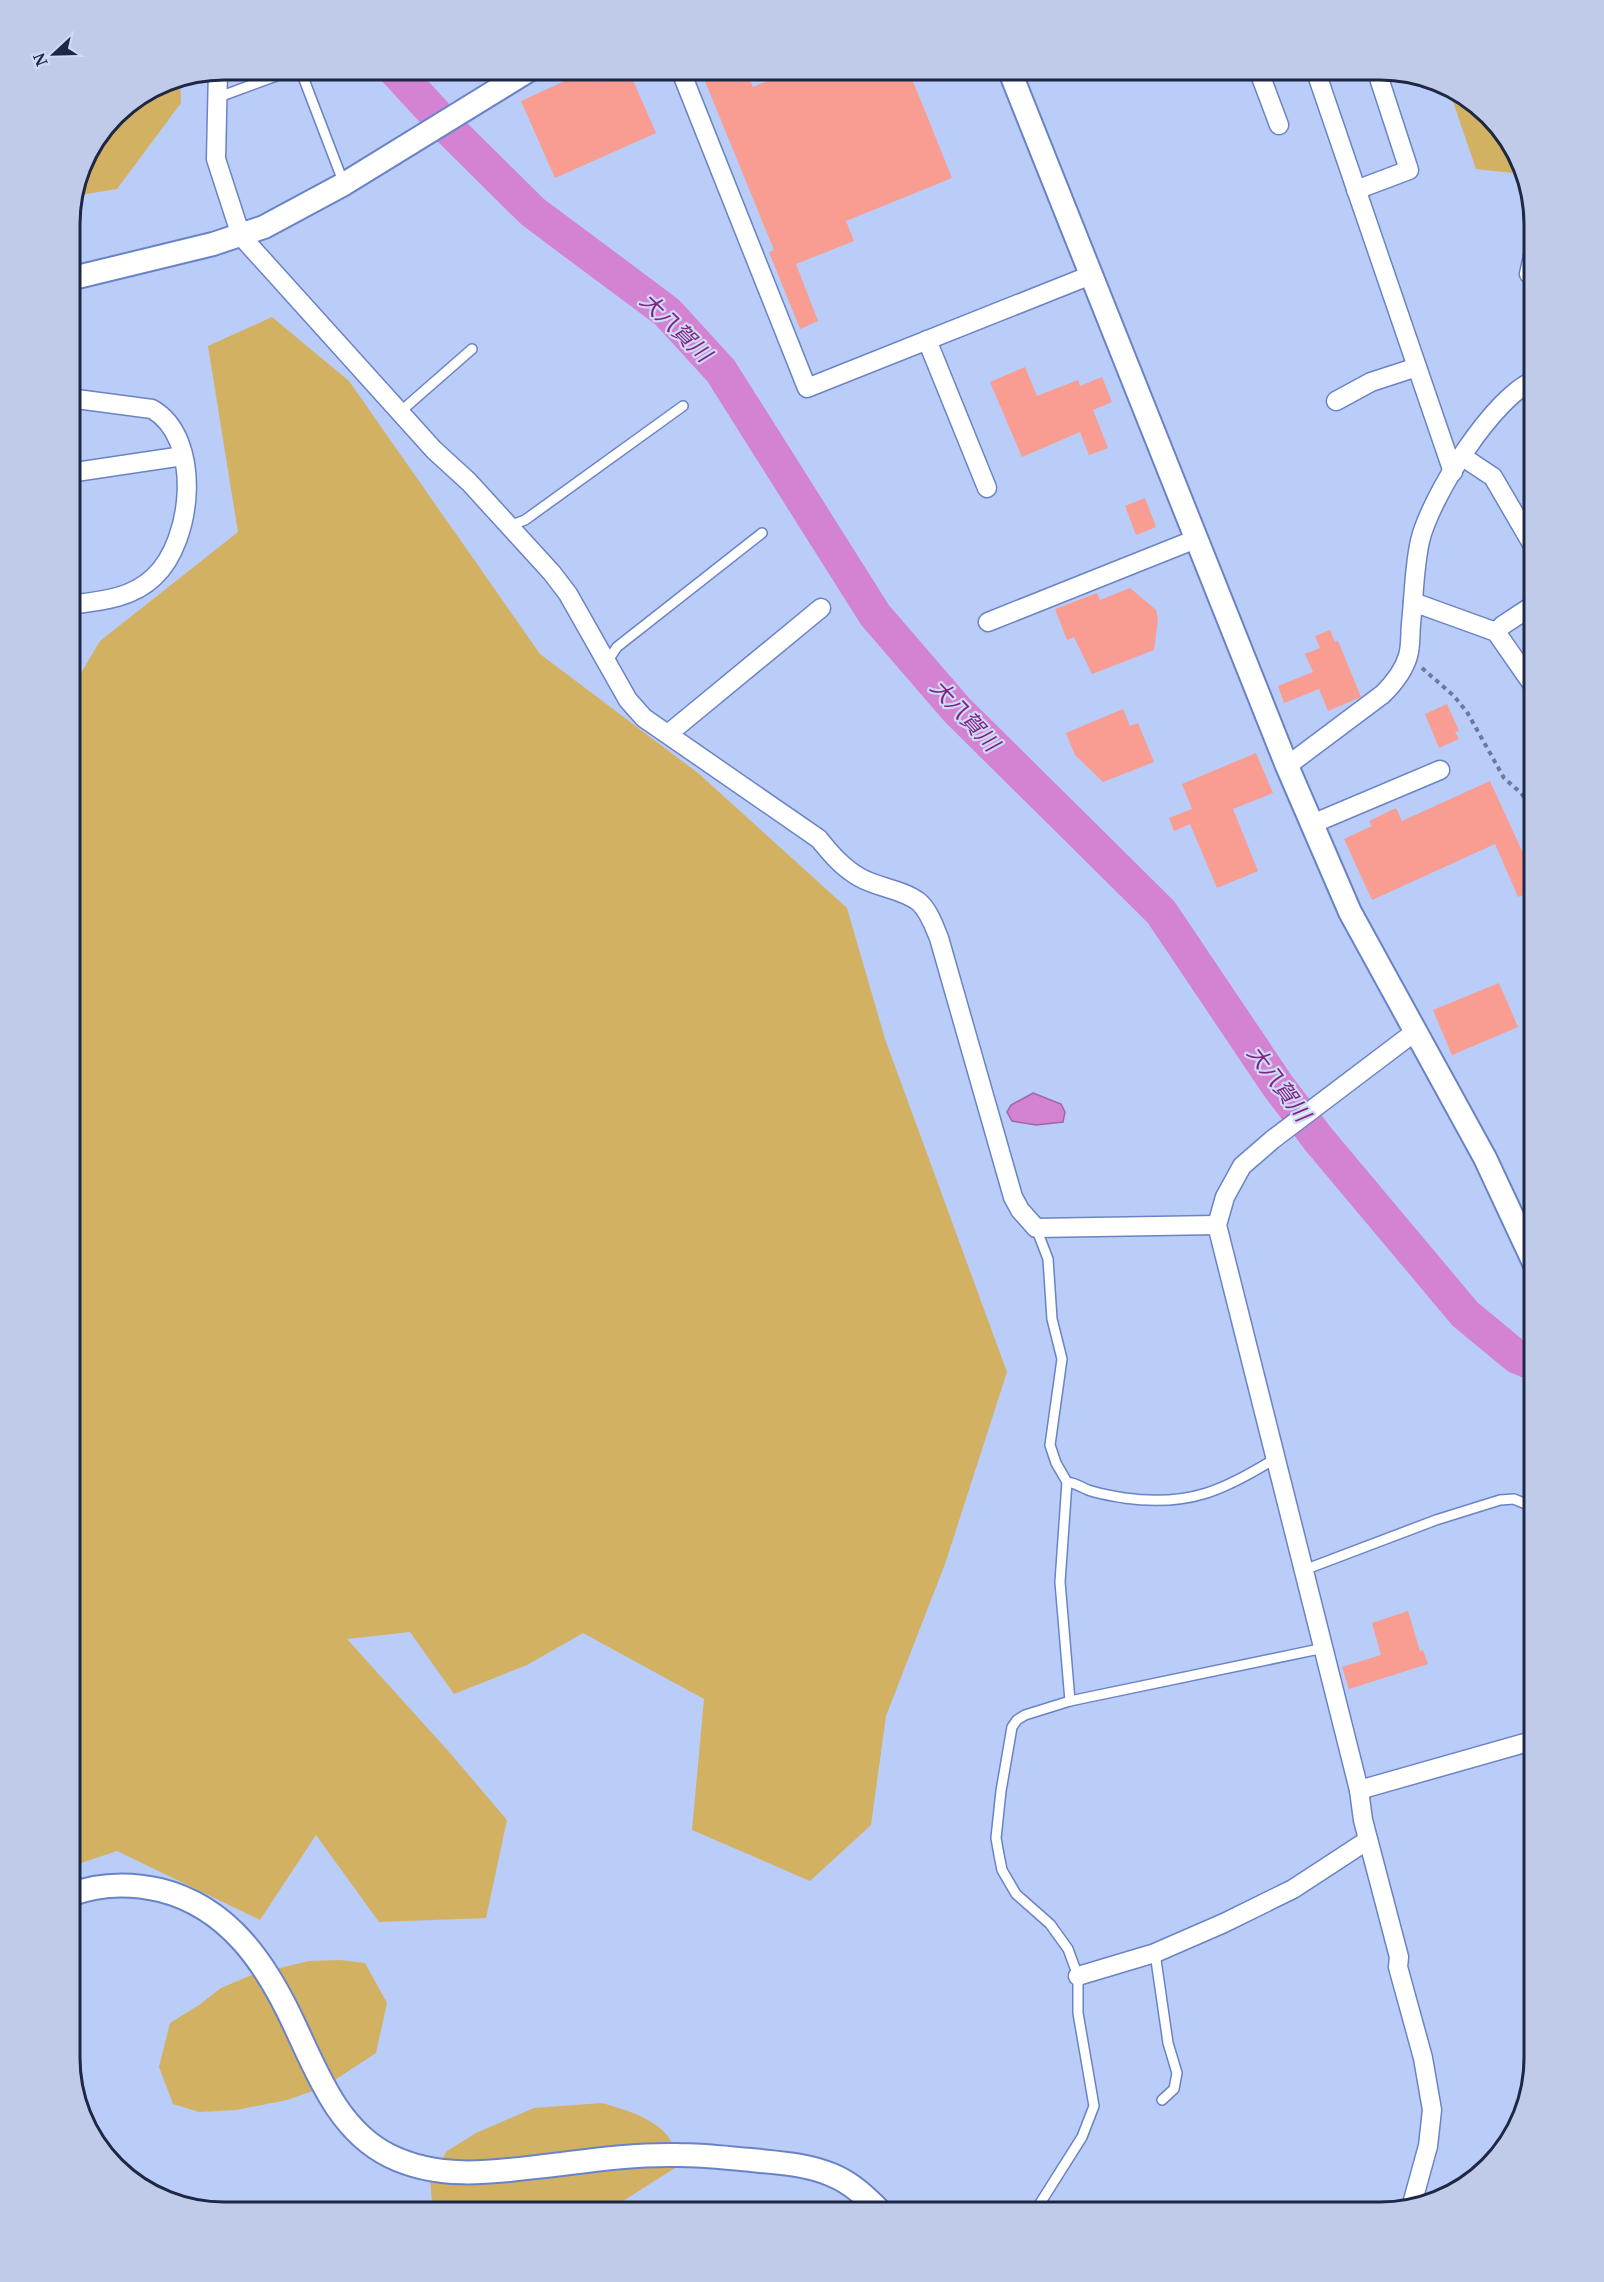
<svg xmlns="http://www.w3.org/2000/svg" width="1604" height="2282" font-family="'Noto Serif','Noto Sans JP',serif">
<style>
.green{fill:#d2b163}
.water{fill:#d383d1;stroke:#9d68a7;stroke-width:1.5}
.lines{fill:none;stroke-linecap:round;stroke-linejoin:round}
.river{stroke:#d383d1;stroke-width:34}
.building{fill:#f99c91}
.service-casing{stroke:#6a83c7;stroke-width:12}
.minor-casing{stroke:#6a83c7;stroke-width:21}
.tertiary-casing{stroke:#6a83c7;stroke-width:26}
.path{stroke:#6b799d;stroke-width:4;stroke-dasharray:4.5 4.5;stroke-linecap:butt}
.service{stroke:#fff;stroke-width:9}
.minor{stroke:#fff;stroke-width:18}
.tertiary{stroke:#fff;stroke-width:22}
.labels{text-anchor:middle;stroke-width:4.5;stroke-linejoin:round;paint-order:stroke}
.water-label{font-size:22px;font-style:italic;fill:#822383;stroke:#cdd9f7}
.rim{fill:none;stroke:#1e2844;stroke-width:3}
</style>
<rect width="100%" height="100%" fill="#baccf8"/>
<!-- green -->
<g class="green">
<polygon points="180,78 181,103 117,189 74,196 81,164 115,114 165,81"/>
<polygon points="1448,87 1458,90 1514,146 1521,174 1476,169"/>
<polygon points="272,317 349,381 540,654 698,773 847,908 885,1039 1007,1372 945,1564 886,1716 871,1825 810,1881 692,1830 704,1699 583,1633 527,1665 454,1694 410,1632 347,1639 450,1753 507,1820 486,1918 379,1922 316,1835 260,1920 117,1851 69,1867 69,693 100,641 238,532 208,346"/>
<polygon points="340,1960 365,1963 387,2003 376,2053 324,2087 287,2100 236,2110 199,2112 173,2104 159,2067 170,2023 199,2005 221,1988 254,1974 309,1961"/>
<path d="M 602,2103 C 625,2110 662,2119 673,2145 C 675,2151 675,2161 675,2168 L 604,2213 L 433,2213 L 430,2179 L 447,2151 L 476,2133 L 534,2108 Z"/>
</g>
<!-- water -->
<polygon class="water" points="1033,1093 1061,1104 1065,1112 1063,1122 1036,1125 1012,1121 1007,1112 1011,1105"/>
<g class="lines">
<!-- river -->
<polyline class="river" points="394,69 451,131 533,212 667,312 721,371 875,615 957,710 1161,912 1278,1086 1319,1140 1465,1314 1517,1357 1535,1364"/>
</g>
<!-- building -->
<g class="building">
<polygon points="591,69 598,82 628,69 656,133 555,178 521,101"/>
<polygon points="700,69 745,69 753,87 795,69 908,69 952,178 846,221 854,241 796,264 818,321 800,329 769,252 774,250"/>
<polygon points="1025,367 1037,396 1078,380 1080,386 1102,377 1112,402 1093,410 1108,448 1089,455 1080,432 1022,457 990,382"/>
<polygon points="1145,498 1156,527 1136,535 1125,506"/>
<polygon points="1130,588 1156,610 1158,619 1154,650 1092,674 1074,637 1067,640 1055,609 1097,593 1100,600"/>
<polygon points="1330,630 1335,642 1338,641 1361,697 1328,711 1319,689 1284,703 1278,686 1313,672 1305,654 1320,648 1315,636"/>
<polygon points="1447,704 1459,731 1455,732 1459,739 1439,748 1425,714"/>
<polygon points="1123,709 1130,726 1138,723 1154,762 1103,782 1075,755 1066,733"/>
<polygon points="1256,753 1273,793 1233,809 1258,871 1217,888 1190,824 1174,831 1169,818 1192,809 1182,784"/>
<polygon points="1490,781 1522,851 1535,845 1535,890 1518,897 1495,844 1372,900 1344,839 1372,826 1369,821 1396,808 1402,821"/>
<polygon points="1499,983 1518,1027 1452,1055 1433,1010"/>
<polygon points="1408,1611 1420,1651 1423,1650 1428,1664 1349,1689 1342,1667 1381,1655 1372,1623"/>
</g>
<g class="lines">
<!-- service casing -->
<g class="service-casing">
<g id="service">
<polyline points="300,69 344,184"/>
<polyline points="219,97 295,69"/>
<polyline points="400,412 472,349"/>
<polyline points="509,526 525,520 683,406"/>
<polyline points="607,662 617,647 762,533"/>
<polyline points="1036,1228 1048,1259 1052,1319 1062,1359 1050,1445 1056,1463 1067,1482 1060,1582 1070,1701"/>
<path d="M 1067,1482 C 1075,1483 1081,1487 1088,1490 C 1099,1494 1113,1496 1124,1498 C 1188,1507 1223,1491 1276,1458"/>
<polyline points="1304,1570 1436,1520 1500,1500 1514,1499 1535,1508"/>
<polyline points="1155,1953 1168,2043 1177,2073 1174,2089 1162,2100"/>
<polyline points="1034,2213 1082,2137 1094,2106 1078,2013 1078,1976 1068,1949 1050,1924 1016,1894 1002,1870 999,1855 996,1838 1001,1791 1012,1727 1017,1720 1025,1715 1070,1701 1324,1648"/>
</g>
</g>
<!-- minor casing -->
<g class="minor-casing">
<g id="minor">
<polyline points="680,69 807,388 1091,275"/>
<polyline points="1258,69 1279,125"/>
<polyline points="1315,69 1453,472"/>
<path d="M 218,70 L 216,159 L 241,236 L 434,450 L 469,482 L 552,573 L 568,594 L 628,700 L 644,718 L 819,839 C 831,854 842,867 859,877 C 878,888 902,889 919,902 C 929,911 934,926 939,938 L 1013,1197 L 1020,1210 L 1036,1228 L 1217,1225"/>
<polyline points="1356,190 1409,170 1376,69"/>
<polyline points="1535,275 1529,274 1535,247"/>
<polyline points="927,340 987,488"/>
<polyline points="1336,401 1371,382 1417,367"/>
<polyline points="1463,457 1493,477 1535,549"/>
<polyline points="69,473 183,456"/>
<polyline points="1413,602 1496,632 1535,688"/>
<path d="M 69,605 C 100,601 131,599 154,577 C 193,541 203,438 152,409 L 69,398"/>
<polyline points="988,622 1196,539"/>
<polyline points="1496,632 1503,625 1535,604"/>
<polyline points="668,734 821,608"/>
<path d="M 1287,766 L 1383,694 C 1394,683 1404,670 1408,656 C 1411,646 1410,634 1411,624 C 1414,596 1414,568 1420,541 C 1430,498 1493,396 1535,380"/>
<polyline points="1312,824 1440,770"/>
<polyline points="1517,1226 1535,1217"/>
<polyline points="1359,1790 1535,1740"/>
<polyline points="1078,1976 1155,1953 1224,1923 1293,1889 1368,1840"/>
<polyline points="1412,2204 1428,2146 1432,2110 1423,2058 1398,1967 1399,1957 1363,1820 1359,1790 1217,1225 1225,1197 1242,1166 1272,1140 1416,1031"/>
</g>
</g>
<!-- tertiary casing -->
<g class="tertiary-casing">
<g id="tertiary">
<polyline points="1009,69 1287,766 1350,912 1485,1158 1535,1265"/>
<polyline points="69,279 213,244 264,227 344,184 531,69"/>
<path d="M 69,1895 C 98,1884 130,1883 160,1890 C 229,1907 267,1965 295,2026 C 318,2075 339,2131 390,2156 C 445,2183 505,2170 562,2164 C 601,2159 640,2154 679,2155 C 703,2155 727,2158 751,2160 C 779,2163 806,2164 832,2175 C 852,2183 867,2198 882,2213"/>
</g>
</g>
<!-- path -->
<polyline class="path" points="1422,668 1454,696 1467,712 1504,778 1521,793 1535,812"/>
<!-- service -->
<use href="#service" class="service"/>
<!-- minor -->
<use href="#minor" class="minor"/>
<!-- tertiary -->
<use href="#tertiary" class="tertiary"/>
</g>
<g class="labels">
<!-- water labels -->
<g class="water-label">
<text transform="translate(676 327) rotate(44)" y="8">大八賀川</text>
<text transform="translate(965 715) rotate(47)" y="8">大八賀川</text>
<text transform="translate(1279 1083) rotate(53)" y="8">大八賀川</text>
</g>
</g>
<!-- crop -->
<path d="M0 0H1604V2282H0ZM224 80H1380A144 144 0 0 1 1524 224V2058A144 144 0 0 1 1380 2202H224A144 144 0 0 1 80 2058V224A144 144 0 0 1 224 80Z" fill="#bfcbe9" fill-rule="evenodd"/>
<path class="rim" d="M224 80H1380A144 144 0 0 1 1524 224V2058A144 144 0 0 1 1380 2202H224A144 144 0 0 1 80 2058V224A144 144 0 0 1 224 80Z"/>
<!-- north arrow -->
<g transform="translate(54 54) rotate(248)" stroke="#cdd9f7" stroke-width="4.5" paint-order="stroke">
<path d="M0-4.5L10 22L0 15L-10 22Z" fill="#1e2844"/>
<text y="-9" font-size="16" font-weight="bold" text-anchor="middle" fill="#1e2844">N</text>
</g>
</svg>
